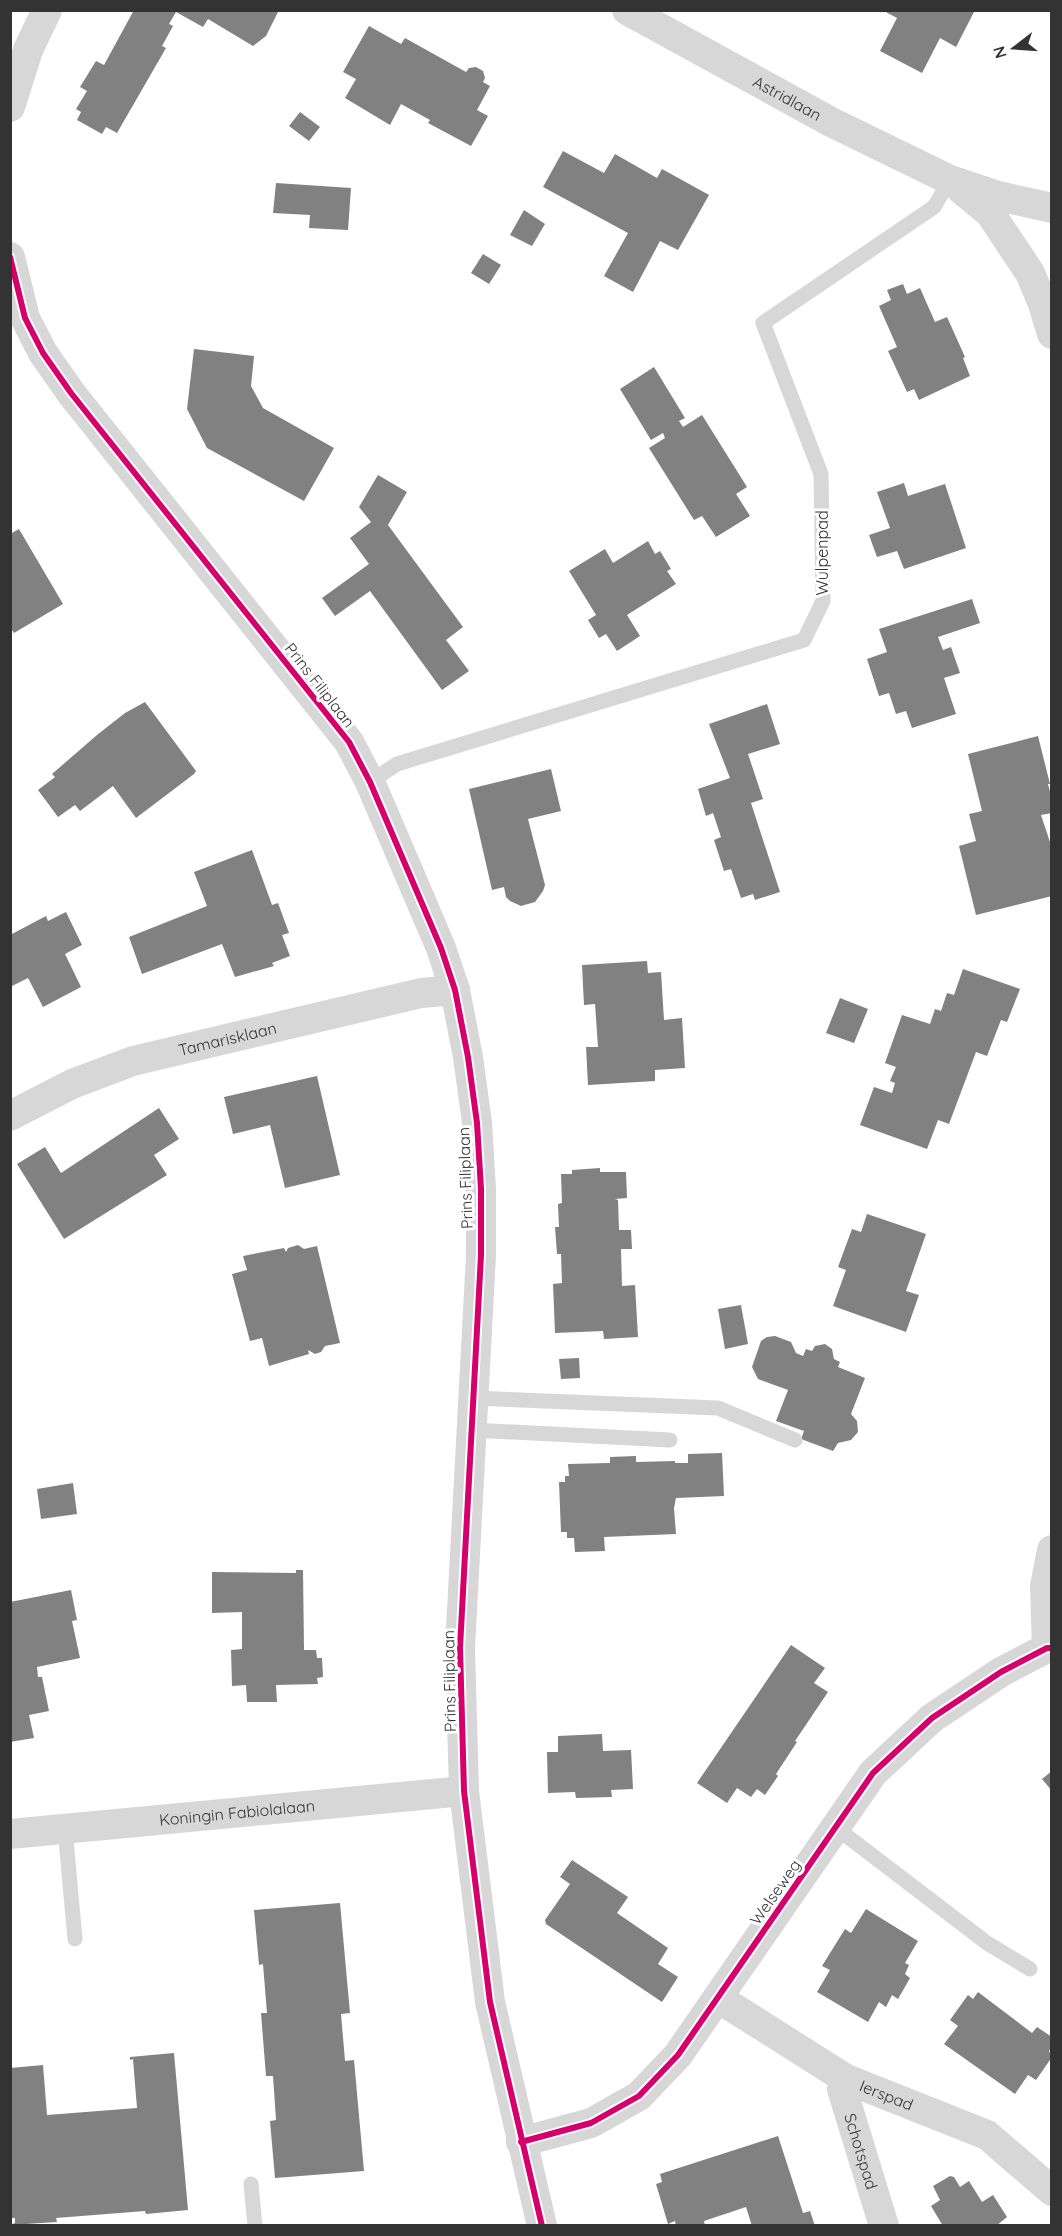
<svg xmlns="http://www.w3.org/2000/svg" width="1062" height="2236" font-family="Quicksand,sans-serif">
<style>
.building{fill:#818181}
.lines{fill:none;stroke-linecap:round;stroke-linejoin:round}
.lane{stroke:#d7d7d7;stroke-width:15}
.street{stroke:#d7d7d7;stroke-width:30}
.cycleway-casing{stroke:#fff;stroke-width:10}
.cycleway{stroke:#d6006c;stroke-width:6}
.labels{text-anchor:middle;stroke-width:6;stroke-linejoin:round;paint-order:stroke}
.street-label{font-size:16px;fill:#333;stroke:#fff}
</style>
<rect width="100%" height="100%" fill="#fff"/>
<!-- building -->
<g class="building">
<polygon points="134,10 279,10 266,36 253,46 208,19 203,27 176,12 169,24 173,26 162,46 166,48 117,133 106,127 102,134 77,120 81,112 76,109 87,91 80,87 96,61 104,65"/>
<polygon points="882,10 975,10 956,47 940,38 922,73 880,51 897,18"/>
<polygon points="369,26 401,44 405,38 466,72 469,68 476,67 483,71 485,78 483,82 490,86 477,110 488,116 471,146 428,123 430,120 401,104 390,125 345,98 356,79 343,72"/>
<polygon points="300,112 320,127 309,141 289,126"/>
<polygon points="563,151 604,173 615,154 657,178 662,169 709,195 678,250 660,241 633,292 604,276 628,233 543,187"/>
<polygon points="276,183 351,188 348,230 309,228 310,215 273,213"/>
<polygon points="524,210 545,224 532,246 510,235"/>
<polygon points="483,254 501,265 489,284 471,273"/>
<polygon points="903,284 907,294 920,288 935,322 947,317 965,357 963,358 970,376 919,400 914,389 907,392 888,351 897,347 879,306 891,300 887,290"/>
<polygon points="194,349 254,356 251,386 263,408 334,448 304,501 207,448 187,409"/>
<polygon points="654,367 685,418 679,421 683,427 702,415 747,487 736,494 750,516 716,537 702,516 694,520 649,448 665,438 663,433 651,440 620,389"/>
<polygon points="378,475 407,492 388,525 463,627 446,640 469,671 442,690 370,591 335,616 322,598 369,564 350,538 371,522 359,507"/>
<polygon points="904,483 908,496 945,484 966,548 904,569 897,551 877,557 869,535 890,528 877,492"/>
<polygon points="19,529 63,604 14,633 10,627 10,534"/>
<polygon points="648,541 655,554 660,551 671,569 667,571 676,584 627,615 640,636 617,651 606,634 599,638 588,620 596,615 569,571 605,549 613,563"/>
<polygon points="972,599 980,623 938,637 943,650 951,647 960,673 944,678 956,714 912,728 906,711 896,714 889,693 879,696 867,659 887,652 879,629"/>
<polygon points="145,702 196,771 194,774 136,818 113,786 80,811 75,805 58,817 38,790 55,777 52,774 97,735 125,713"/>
<polygon points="767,704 780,744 748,754 763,799 751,803 780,892 755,900 753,894 741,898 731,869 724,871 714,840 721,837 713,813 706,816 698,789 730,778 709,724"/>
<polygon points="1038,736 1050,784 1048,784 1052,799 1052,813 1041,815 1052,848 1052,896 976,915 959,846 976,841 969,814 982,811 968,754"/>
<polygon points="551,769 561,811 528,819 545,885 543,891 535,902 521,906 510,901 506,897 504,887 492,890 469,789"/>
<polygon points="252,850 272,905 278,903 289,933 282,935 290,956 272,963 274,966 235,977 222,944 142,974 129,937 207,906 194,872"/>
<polygon points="66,912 82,945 65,954 81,987 43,1007 28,978 10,987 10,935 46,916 48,921"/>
<polygon points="647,961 648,973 661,972 664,1020 682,1018 685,1068 655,1070 655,1081 588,1085 586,1047 598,1047 595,1004 584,1005 582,965"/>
<polygon points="963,969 1020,989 1007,1022 1001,1020 987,1056 976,1052 949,1124 938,1120 927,1149 860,1125 874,1087 892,1093 895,1083 890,1081 896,1067 885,1063 902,1015 930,1024 935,1009 941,1011 947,993 954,995"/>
<polygon points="840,998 868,1009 854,1043 826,1033"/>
<polygon points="317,1076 340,1175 285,1188 270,1125 233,1134 224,1097"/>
<polygon points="159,1108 179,1139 154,1155 167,1175 64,1239 17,1164 45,1147 61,1173"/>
<polygon points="600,1168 600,1172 626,1172 627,1198 615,1199 618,1200 619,1230 631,1230 632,1249 621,1249 622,1286 635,1285 638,1337 604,1339 603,1331 555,1333 553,1284 562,1283 561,1254 557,1254 555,1227 559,1227 558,1204 562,1203 561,1174 572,1174 572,1170"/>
<polygon points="867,1214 926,1234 906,1291 919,1295 906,1332 833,1306 846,1270 838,1267 852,1229 861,1232"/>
<polygon points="298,1245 304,1249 317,1246 340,1343 325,1346 321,1352 315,1354 308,1350 309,1354 269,1366 262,1338 250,1341 232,1274 247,1270 243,1256 284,1248 286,1252 288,1248"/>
<polygon points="741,1305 748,1344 725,1349 718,1309"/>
<polygon points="775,1336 791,1342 796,1353 803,1356 806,1349 812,1351 815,1346 825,1344 832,1349 834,1359 840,1362 838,1367 865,1378 851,1414 857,1421 858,1432 851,1440 838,1443 833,1451 801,1439 804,1431 776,1421 788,1390 758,1379 752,1367 761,1341 767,1337"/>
<polygon points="579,1358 580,1378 561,1379 559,1359"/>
<polygon points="722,1453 724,1496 676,1498 674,1508 676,1534 604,1537 605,1551 575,1552 574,1538 567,1538 567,1532 561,1532 559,1482 565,1482 565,1476 569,1476 568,1464 610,1463 610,1457 636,1456 636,1462 675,1461 675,1463 688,1463 688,1454"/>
<polygon points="73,1483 77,1514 41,1519 37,1489"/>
<polygon points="296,1570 303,1570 304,1650 316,1650 317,1658 322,1658 323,1677 317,1678 318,1684 276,1685 277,1702 247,1702 246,1685 232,1686 231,1650 242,1649 242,1612 212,1613 212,1572 296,1573"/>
<polygon points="71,1590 77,1620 72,1621 80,1658 37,1667 38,1677 42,1677 49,1711 29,1715 34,1738 10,1742 10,1602"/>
<polygon points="791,1645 825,1668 814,1683 828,1692 795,1741 797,1742 776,1774 778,1776 765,1795 757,1789 751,1797 737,1788 727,1803 697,1783"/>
<polygon points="602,1734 603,1751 631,1750 633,1789 611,1790 612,1797 576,1798 575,1792 548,1793 547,1752 558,1752 558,1736"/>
<polygon points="1052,1771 1052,1791 1042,1779"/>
<polygon points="572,1860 628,1897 617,1913 668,1948 658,1964 678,1977 662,2002 546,1924 545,1920 570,1884 560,1877"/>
<polygon points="340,1903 350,2013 341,2014 345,2061 354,2060 364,2171 275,2178 270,2121 276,2120 273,2076 266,2076 261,2013 267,2013 263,1964 259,1965 254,1910"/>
<polygon points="866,1909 918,1941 905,1963 909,1965 905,1974 910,1978 898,1999 892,1995 886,2007 879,2002 868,2022 817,1992 830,1970 822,1966 845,1929 851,1933"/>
<polygon points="978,1992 1032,2033 1037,2027 1052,2037 1052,2047 1049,2051 1052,2057 1036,2080 1028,2075 1015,2094 944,2044 958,2026 950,2020 968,1995 973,1999"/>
<polygon points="174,2053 188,2210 146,2214 145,2211 56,2218 57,2222 10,2225 15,2223 15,2218 12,2218 10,2198 10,2068 43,2065 47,2115 137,2108 133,2059 130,2060 130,2057"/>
<polygon points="778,2136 803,2213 810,2211 815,2226 752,2226 746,2207 704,2221 705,2226 676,2226 675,2221 668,2224 656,2184 662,2182 660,2174"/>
<polygon points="950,2176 954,2177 960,2187 969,2181 982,2202 993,2195 1007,2217 996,2226 943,2226 931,2206 940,2200 933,2186"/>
</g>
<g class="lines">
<!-- lane -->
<g class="lane">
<polyline points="370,782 397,764 804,640 823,601 821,474 763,323 934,207 950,180"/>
<polyline points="473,1398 718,1408 795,1440"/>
<polyline points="472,1430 670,1440"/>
<polyline points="835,1827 987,1943 1030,1969"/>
<polyline points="65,1829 75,1939"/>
<polyline points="251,2184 255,2226"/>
</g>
<!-- street -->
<g class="street">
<path id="s1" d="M 627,10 L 831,122 L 950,180 L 998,196 L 1052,208"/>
<polyline points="10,107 28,50 47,10"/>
<polyline points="962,190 990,213 1030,273 1043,304 1052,334"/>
<polyline points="10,257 25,318 43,353 71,393 349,742 370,782 441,948 455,990 468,1057 477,1123 481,1189 481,1255 460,1648 464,1791 490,2002 542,2226"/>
<path id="s2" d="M 10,1116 L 72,1084 L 133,1061 L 421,993 L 455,990"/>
<polyline points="1047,1648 1045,1586 1052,1550"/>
<path id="s3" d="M 10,1834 L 464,1791"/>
<path id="s4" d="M 718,1998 L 846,2079 L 987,2135 L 1052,2191"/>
<path id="s5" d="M 846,2079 L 842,2089 L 884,2226"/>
<polyline points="521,2142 591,2123 639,2096 678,2055 873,1773 932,1718 1001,1672 1047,1648 1052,1648"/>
</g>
<!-- cycleway casing -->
<g class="cycleway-casing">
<g id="cycleway">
<polyline points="10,257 25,318 43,353 71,393 349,742 370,782 441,948 455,990 468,1057 477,1123 481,1189 481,1255 460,1648 464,1791 490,2002 542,2226"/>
<polyline points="521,2142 591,2123 639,2096 678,2055 873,1773 932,1718 1001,1672 1047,1648 1052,1648"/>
</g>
</g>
<!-- cycleway -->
<use href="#cycleway" class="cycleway"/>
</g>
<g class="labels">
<!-- street labels -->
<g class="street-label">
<text dy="6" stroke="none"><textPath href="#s1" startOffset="183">Astridlaan</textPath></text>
<text transform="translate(822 553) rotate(-90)" y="6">Wulpenpad</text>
<text transform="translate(320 685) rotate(52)" y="6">Prins Filiplaan</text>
<text dy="6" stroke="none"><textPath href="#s2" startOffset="232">Tamarisklaan</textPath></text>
<text transform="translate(465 1178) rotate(-92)" y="6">Prins Filiplaan</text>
<text transform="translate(449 1681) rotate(-91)" y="6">Prins Filiplaan</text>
<text dy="6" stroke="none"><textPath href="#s3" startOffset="228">Koningin Fabiolalaan</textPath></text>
<text transform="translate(775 1892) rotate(-55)" y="6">Welseweg</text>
<text dy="6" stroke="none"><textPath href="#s4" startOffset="195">Ierspad</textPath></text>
<text dy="6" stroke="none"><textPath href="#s5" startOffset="76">Schotspad</textPath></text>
</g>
</g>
<!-- border -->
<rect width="1062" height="2236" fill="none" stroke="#333333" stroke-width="24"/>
<!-- north arrow -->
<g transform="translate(1014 48) rotate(253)" stroke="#ffffff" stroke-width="4.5" paint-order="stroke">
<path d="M0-4.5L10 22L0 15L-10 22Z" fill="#333333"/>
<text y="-9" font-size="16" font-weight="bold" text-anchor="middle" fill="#333333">N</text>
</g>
</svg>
